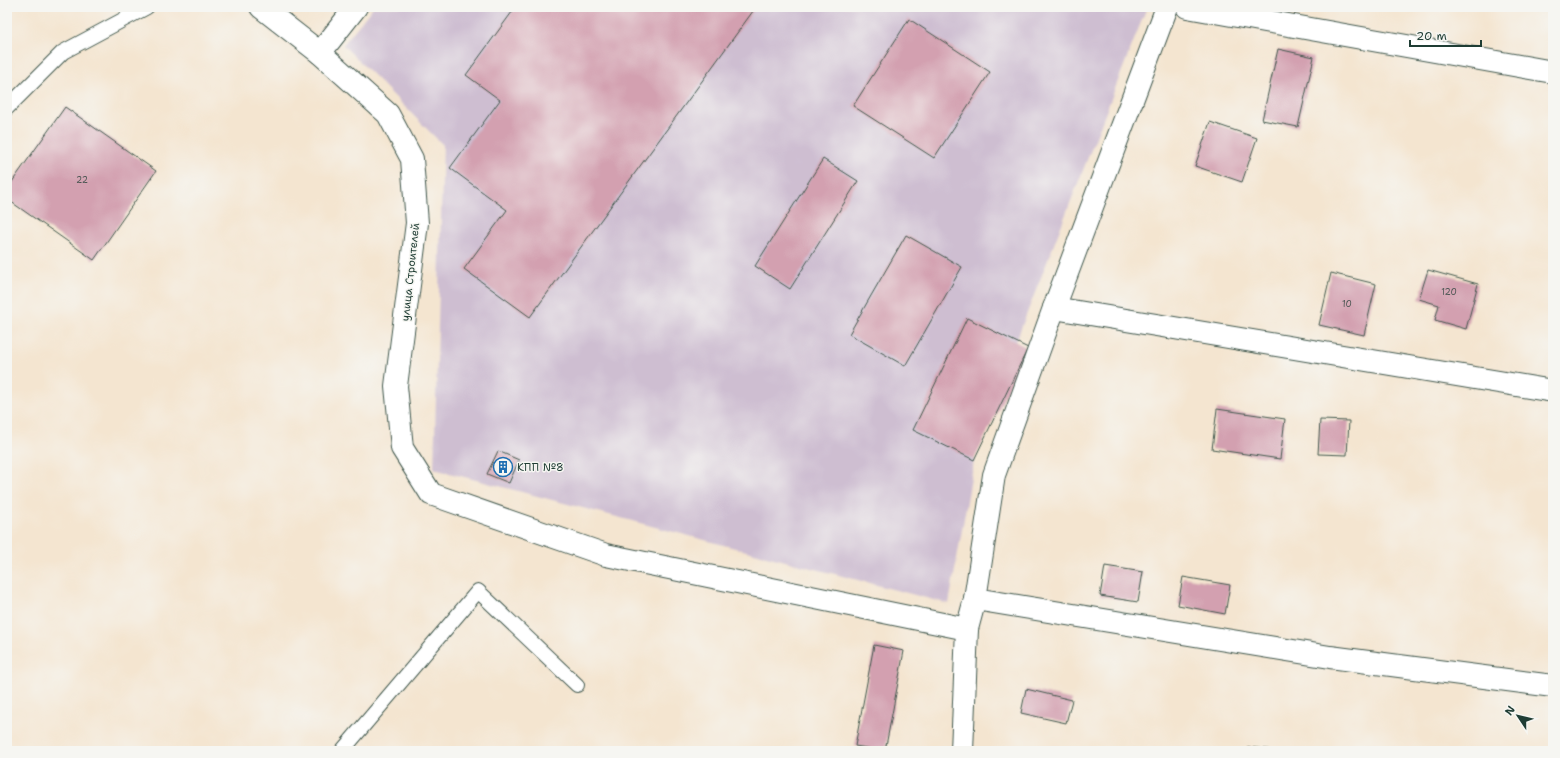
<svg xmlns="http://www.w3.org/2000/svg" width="1560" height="758" font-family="'Shantell Sans',sans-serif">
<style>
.industrial{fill:#cebed1}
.building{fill:#d3a0b0}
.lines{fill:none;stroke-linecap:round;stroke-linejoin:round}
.lane-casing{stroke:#3f564b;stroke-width:16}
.street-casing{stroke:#3f564b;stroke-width:24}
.lane{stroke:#fff;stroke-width:14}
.street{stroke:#fff;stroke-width:22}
.labels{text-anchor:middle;stroke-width:3;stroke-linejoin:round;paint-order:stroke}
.number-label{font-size:9px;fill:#4c5653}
.street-label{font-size:11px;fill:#1f3d34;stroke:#f6f6f2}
.poi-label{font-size:11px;fill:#1f3d34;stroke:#f6f6f2;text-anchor:start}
</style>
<rect width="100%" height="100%" fill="#f6f6f2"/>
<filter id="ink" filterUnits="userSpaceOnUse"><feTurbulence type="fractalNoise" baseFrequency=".025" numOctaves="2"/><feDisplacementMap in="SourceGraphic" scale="8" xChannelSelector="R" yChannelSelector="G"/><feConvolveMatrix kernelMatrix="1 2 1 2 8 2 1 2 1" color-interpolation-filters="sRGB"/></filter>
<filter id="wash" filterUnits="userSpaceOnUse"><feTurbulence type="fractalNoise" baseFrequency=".012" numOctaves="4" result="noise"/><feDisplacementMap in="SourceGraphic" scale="16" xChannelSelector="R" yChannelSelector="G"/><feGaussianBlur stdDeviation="0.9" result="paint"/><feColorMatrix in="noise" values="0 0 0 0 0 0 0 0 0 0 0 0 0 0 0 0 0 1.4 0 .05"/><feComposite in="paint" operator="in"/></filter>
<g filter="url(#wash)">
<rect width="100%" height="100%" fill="#f4e5d0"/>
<!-- industrial -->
<polygon class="industrial" points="373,7 1147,7 978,438 949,604 434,469 443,145 343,45"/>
<g id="blocks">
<!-- building -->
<g class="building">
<polygon points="513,7 756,7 530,317 464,269 507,210 450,168 500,100 466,75 515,8"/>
<polygon points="909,19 990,72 934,158 853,106"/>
<polygon points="1278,49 1314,57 1298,127 1262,120"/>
<polygon points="65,107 156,171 94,260 7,199 7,189"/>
<polygon points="1210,122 1257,138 1242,182 1195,166"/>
<polygon points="823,159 858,181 790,289 755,266"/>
<polygon points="906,235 962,267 905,366 849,334"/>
<polygon points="1428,270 1478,284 1466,329 1435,320 1439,305 1419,299"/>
<polygon points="1331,273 1376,284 1364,335 1319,325"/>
<polygon points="967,318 1028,348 974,460 913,430"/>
<polygon points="1217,409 1285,419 1280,459 1212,449"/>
<polygon points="1320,420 1349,421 1347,455 1318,454"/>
<polygon points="498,451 519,460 509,483 487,474"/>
<polygon points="1105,566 1143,572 1138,602 1100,596"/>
<polygon points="1183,577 1230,585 1225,614 1178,605"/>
<polygon points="874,645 904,651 885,751 855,746"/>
<polygon points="1026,689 1072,700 1066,723 1021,713"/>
<polygon points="1248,747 1274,750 1274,751 1247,751"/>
</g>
</g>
</g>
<g filter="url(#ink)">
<use href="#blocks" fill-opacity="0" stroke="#3f564b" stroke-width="1"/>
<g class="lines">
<!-- lane casing -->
<g class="lane-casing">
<g id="lane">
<polyline points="7,108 63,52 147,7"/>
<polyline points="342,751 478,591 577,685"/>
</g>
</g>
<!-- street casing -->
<g class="street-casing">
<g id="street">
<polyline points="261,7 320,53 388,114 412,159 417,223 396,386 402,448 431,494 606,555 967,629"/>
<polyline points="1187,7 1553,72"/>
<polyline points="320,53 356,7"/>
<polyline points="1054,308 1553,391"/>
<polyline points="975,599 1330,657 1553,686"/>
<polyline points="962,751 967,629 975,599 994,475 1054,308 1167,7"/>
</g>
</g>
<!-- lane -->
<use href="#lane" class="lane"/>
<!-- street -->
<use href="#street" class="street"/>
</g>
</g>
<!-- icons -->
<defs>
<g id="building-ring" transform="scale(1)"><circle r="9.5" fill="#f6f6f2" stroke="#1f6fb2" stroke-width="1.5"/><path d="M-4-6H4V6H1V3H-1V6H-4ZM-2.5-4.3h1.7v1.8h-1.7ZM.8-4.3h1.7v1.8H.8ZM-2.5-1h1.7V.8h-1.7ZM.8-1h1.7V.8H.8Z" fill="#1f6fb2"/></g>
</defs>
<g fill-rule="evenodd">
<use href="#building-ring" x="503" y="467"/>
</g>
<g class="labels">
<!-- number labels -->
<g class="number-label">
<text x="82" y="183">22</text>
<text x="1449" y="295">120</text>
<text x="1347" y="307">10</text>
</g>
<!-- street labels -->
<g class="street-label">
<text transform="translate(410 272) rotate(-84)" y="4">улица Строителей</text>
</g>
<!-- poi labels -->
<g class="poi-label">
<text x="517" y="471">КПП №8</text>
</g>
</g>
<!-- margin -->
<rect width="1560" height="758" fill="none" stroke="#f6f6f2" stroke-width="24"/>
<!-- north arrow -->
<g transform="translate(1518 716) rotate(305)" stroke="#f6f6f2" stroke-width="3" paint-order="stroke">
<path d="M0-3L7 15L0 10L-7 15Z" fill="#1f3d34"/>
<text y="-6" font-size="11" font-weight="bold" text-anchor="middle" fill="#1f3d34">N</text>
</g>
<!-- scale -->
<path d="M1410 40v6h71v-6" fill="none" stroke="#1f3d34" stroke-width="2"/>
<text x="1416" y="40" font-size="12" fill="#1f3d34" stroke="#f6f6f2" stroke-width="3" paint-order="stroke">20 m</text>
</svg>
